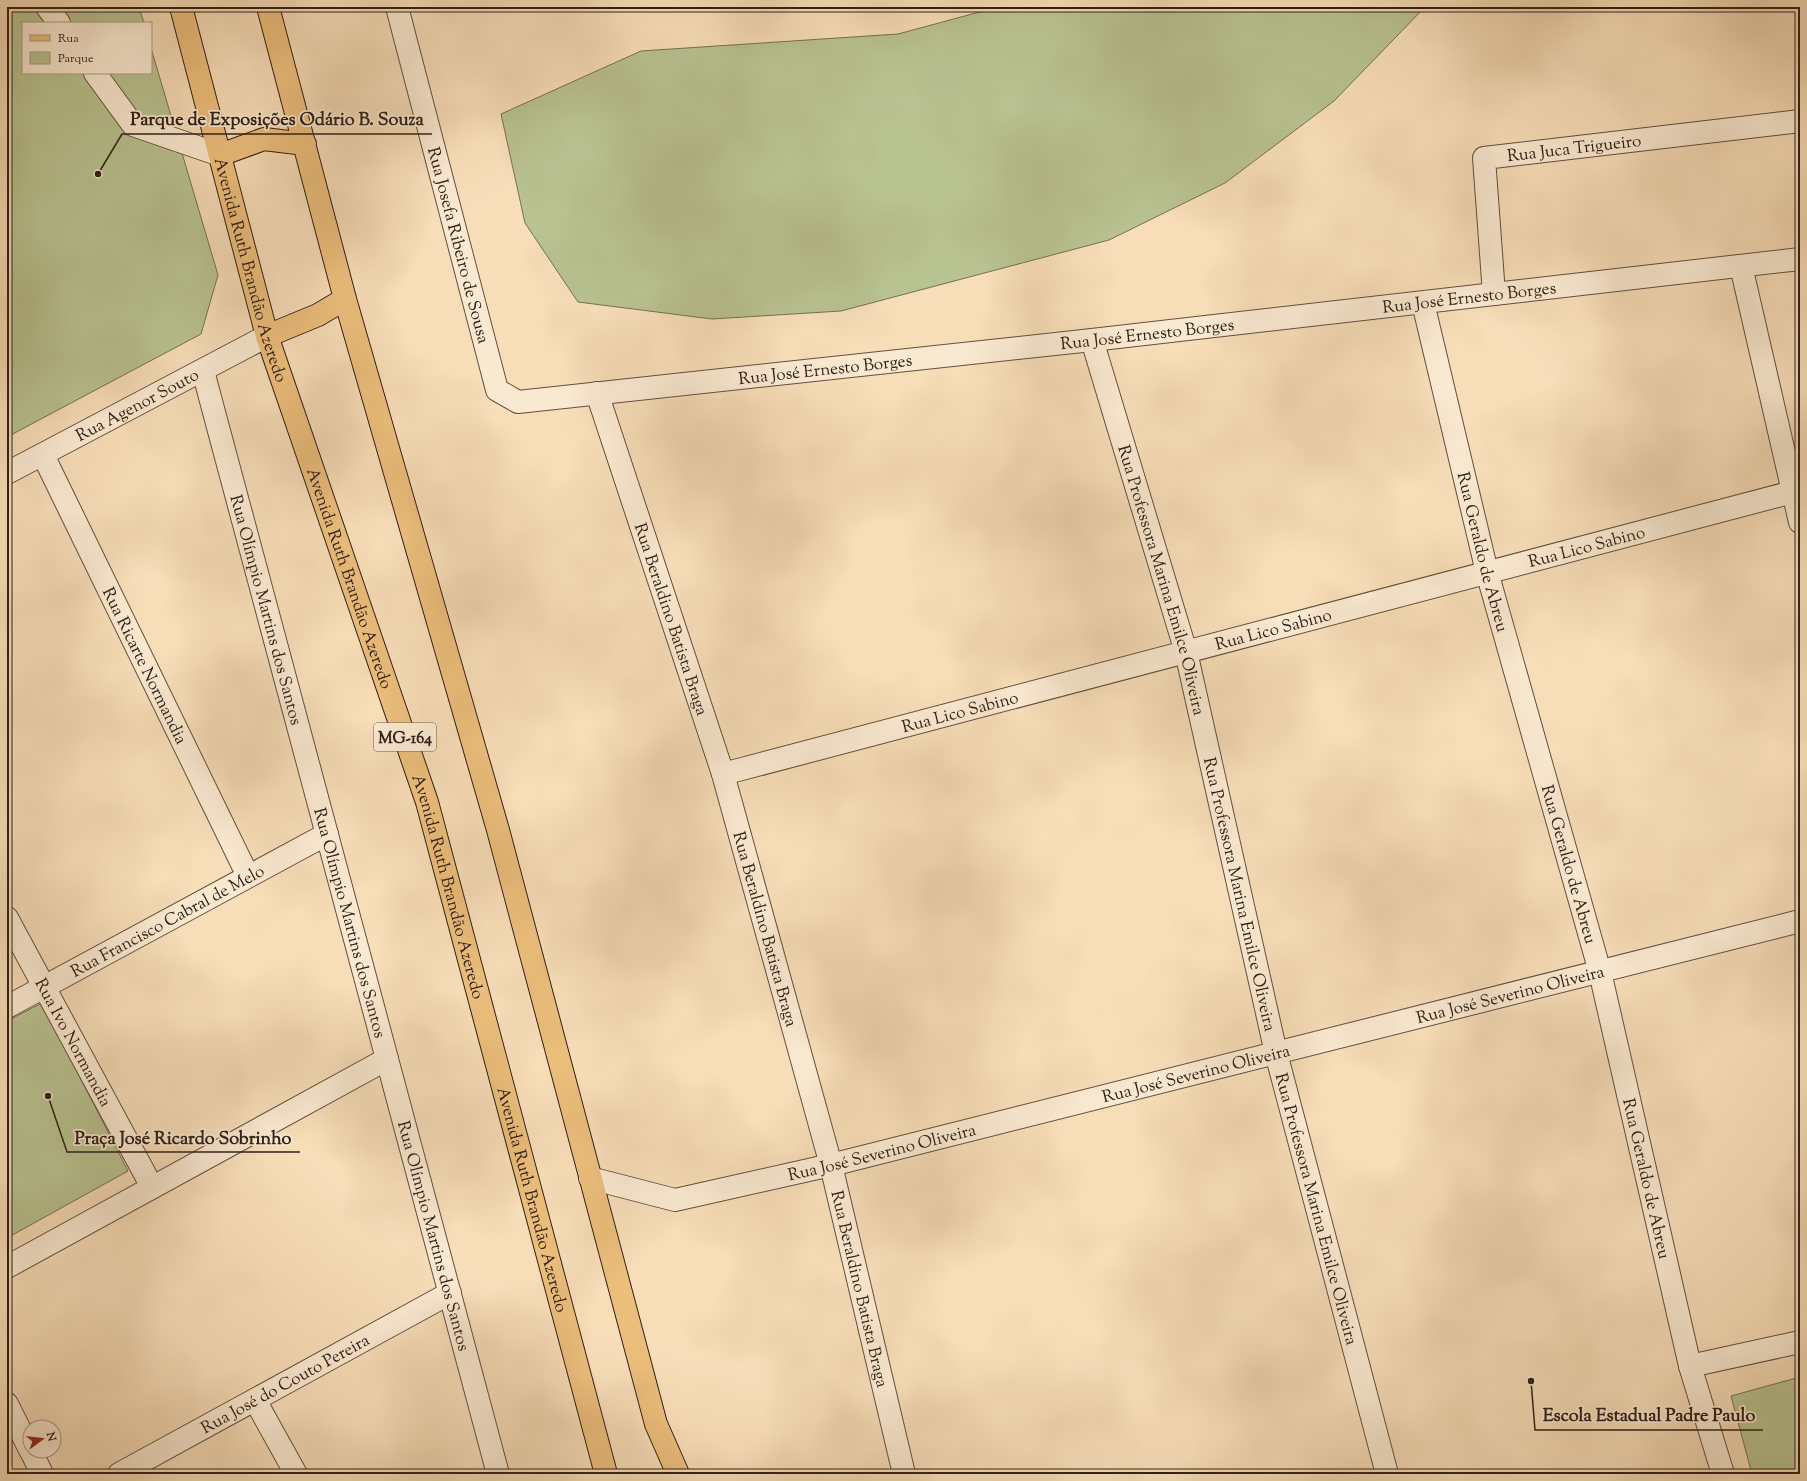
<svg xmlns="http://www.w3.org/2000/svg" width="1807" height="1481" font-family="'Sorts Mill Goudy',serif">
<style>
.green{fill:#b9c291;stroke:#747154}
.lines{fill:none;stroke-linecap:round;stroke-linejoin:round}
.minor-casing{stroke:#624f3e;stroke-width:24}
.major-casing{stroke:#302016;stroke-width:24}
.minor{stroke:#fae9d1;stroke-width:22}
.major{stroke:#ecbe7c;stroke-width:22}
.labels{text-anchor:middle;stroke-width:3.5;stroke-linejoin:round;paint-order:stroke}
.shield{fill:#fae9d1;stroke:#6d5c4e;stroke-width:1}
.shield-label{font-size:16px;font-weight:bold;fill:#302016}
.street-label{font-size:17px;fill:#302016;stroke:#fae9d1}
.leader{fill:none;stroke:#302016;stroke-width:1.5}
.callout-dot{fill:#302016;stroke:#fae9d1;stroke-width:1.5}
.callout-label{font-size:18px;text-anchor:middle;font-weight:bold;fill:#302016;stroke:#fae9d1;stroke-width:3.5;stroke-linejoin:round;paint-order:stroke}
</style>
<rect width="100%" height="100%" fill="#f7ddb8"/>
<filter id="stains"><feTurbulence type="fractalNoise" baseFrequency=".005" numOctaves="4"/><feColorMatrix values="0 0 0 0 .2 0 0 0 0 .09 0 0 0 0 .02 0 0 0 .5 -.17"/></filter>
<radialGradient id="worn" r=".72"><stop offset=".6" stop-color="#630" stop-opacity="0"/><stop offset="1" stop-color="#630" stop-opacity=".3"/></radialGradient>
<!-- green -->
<g class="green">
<polygon points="7,7 139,7 144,23 23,23 23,73 151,73 151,48 218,275 201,334 7,437"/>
<polygon points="998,7 1425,7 1334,101 1225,183 1109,240 841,311 712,319 578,302 525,223 501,114 641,51 898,34"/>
<polygon points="42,1003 128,1171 7,1238 7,1021"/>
<polygon points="1800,1377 1800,1474 1752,1474 1731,1396"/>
</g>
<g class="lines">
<!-- minor casing -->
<g class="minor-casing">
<g id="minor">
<polyline points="47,7 59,23"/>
<path id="s1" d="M 397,7 L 497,390 L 518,402 L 1092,340 L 1800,259"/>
<polyline points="95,73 133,125 220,155"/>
<polyline points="1741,266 1800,522"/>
<path id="s2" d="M 1494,294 L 1484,158 L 1800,121"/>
<path id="s3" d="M 1423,303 L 1487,572 L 1600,972 L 1690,1366 L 1723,1474"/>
<path id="s4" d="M 1092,340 L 1186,652 L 1276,1053 L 1387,1474"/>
<path id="s5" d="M 203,371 L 498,1474"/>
<path id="s6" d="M 597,393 L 723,774 L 831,1165 L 904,1474"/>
<path id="s7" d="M 43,455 L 248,876"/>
<path id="s8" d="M 7,473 L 267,336"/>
<path id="s9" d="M 723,774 L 1800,490"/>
<path id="s10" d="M 7,918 L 152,1187"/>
<path id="s11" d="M 7,1007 L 327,834"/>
<path id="s12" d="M 590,1178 L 675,1200 L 831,1165 L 1800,921"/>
<polyline points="7,1267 387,1059"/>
<polyline points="1690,1366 1800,1342"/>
<polyline points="255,1400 296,1474"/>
<polyline points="7,1404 30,1450"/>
<polyline points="31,1451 42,1474"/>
<path id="s13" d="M 119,1474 L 450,1293"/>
</g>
</g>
<!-- major casing -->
<g class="major-casing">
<g id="major">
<path id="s14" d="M 181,7 L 267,336 L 427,802 L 606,1474"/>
<polyline points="268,7 345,299 498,830 656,1424 678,1474"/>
<polyline points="220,155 264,139 305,144"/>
<polyline points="267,336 318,315 345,299"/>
</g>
</g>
<!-- minor -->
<use href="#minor" class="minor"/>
<!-- major -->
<use href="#major" class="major"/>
</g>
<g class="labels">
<!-- shield labels -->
<rect class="shield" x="374" y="723" width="62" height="28" rx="3"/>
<g class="shield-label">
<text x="405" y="743">MG-164</text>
</g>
<!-- street labels -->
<g class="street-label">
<text dy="6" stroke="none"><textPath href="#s2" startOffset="227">Rua Juca Trigueiro</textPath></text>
<text dy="6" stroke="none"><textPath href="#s1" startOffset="246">Rua Josefa Ribeiro de Sousa</textPath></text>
<text dy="6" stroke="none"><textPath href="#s14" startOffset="272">Avenida Ruth Brandão Azeredo</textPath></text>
<text dy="6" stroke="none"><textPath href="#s1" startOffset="1377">Rua José Ernesto Borges</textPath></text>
<text dy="6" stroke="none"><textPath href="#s1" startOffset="1053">Rua José Ernesto Borges</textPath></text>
<text dy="6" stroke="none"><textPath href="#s1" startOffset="729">Rua José Ernesto Borges</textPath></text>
<text dy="6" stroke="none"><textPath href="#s8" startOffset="147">Rua Agenor Souto</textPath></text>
<text dy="6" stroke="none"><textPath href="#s9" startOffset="893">Rua Lico Sabino</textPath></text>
<text dy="6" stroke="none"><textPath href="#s3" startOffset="256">Rua Geraldo de Abreu</textPath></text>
<text dy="6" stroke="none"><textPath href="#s14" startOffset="596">Avenida Ruth Brandão Azeredo</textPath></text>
<text dy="6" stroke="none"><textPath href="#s4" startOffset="250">Rua Professora Marina Emilce Oliveira</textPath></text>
<text dy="6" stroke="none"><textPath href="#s5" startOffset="247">Rua Olímpio Martins dos Santos</textPath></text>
<text dy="6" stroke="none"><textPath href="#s6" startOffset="238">Rua Beraldino Batista Braga</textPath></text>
<text dy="6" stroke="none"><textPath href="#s9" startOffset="569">Rua Lico Sabino</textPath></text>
<text dy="6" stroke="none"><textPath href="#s7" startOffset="234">Rua Ricarte Normandia</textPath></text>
<text dy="6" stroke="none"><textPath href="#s9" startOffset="245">Rua Lico Sabino</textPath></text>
<text dy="6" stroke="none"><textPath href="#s3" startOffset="580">Rua Geraldo de Abreu</textPath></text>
<text dy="6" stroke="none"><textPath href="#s14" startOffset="920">Avenida Ruth Brandão Azeredo</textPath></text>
<text dy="6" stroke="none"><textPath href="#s4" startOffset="574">Rua Professora Marina Emilce Oliveira</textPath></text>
<text dy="6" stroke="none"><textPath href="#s11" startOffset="182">Rua Francisco Cabral de Melo</textPath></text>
<text dy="6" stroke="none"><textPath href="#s5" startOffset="571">Rua Olímpio Martins dos Santos</textPath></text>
<text dy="6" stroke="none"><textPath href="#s6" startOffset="562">Rua Beraldino Batista Braga</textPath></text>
<text dy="6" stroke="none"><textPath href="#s12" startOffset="948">Rua José Severino Oliveira</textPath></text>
<text dy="6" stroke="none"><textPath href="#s10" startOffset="141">Rua Ivo Normandia</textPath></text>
<text dy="6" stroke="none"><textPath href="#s12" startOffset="624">Rua José Severino Oliveira</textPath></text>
<text dy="6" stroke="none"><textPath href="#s12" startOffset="300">Rua José Severino Oliveira</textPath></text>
<text dy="6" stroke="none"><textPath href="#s3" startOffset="904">Rua Geraldo de Abreu</textPath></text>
<text dy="6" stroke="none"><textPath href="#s14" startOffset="1244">Avenida Ruth Brandão Azeredo</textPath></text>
<text dy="6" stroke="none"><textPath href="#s4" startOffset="898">Rua Professora Marina Emilce Oliveira</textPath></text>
<text dy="6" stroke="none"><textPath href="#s5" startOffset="895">Rua Olímpio Martins dos Santos</textPath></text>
<text dy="6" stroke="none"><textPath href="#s6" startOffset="934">Rua Beraldino Batista Braga</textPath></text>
<text dy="6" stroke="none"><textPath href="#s13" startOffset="189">Rua José do Couto Pereira</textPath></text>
</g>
</g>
<!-- callouts -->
<path class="leader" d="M98 174L122 134H432M48 1096L67 1152H300M1531 1381L1535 1430H1763"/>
<g class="callout-dot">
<circle cx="98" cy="174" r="4"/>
<circle cx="48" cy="1096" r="4"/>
<circle cx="1531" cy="1381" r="4"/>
</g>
<g class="callout-label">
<text x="277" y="125">Parque de Exposições Odário B. Souza</text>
<text x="183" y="1144">Praça José Ricardo Sobrinho</text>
<text x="1649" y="1421">Escola Estadual Padre Paulo</text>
</g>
<!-- margin -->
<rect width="1807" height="1481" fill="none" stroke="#f7ddb8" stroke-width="24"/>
<rect x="8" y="8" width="1791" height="1465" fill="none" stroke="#302016" stroke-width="2"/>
<rect x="12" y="12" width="1783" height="1457" fill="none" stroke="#302016"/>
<!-- legend -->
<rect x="22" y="22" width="130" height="52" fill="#fae9d1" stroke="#a99986"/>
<rect x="30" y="35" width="20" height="6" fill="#ecbe7c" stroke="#a99986"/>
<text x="58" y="42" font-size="12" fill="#302016">Rua</text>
<rect x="30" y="52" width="20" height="12" fill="#b9c291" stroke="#a99986"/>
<text x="58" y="62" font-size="12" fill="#302016">Parque</text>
<!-- north arrow -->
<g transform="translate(42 1439) rotate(75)"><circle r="19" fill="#fae9d1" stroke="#a99986"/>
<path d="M0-3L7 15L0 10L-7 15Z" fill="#8f2418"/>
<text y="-6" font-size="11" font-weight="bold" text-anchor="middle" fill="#302016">N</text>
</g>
<rect width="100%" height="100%" filter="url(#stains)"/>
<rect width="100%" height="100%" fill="url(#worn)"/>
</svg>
